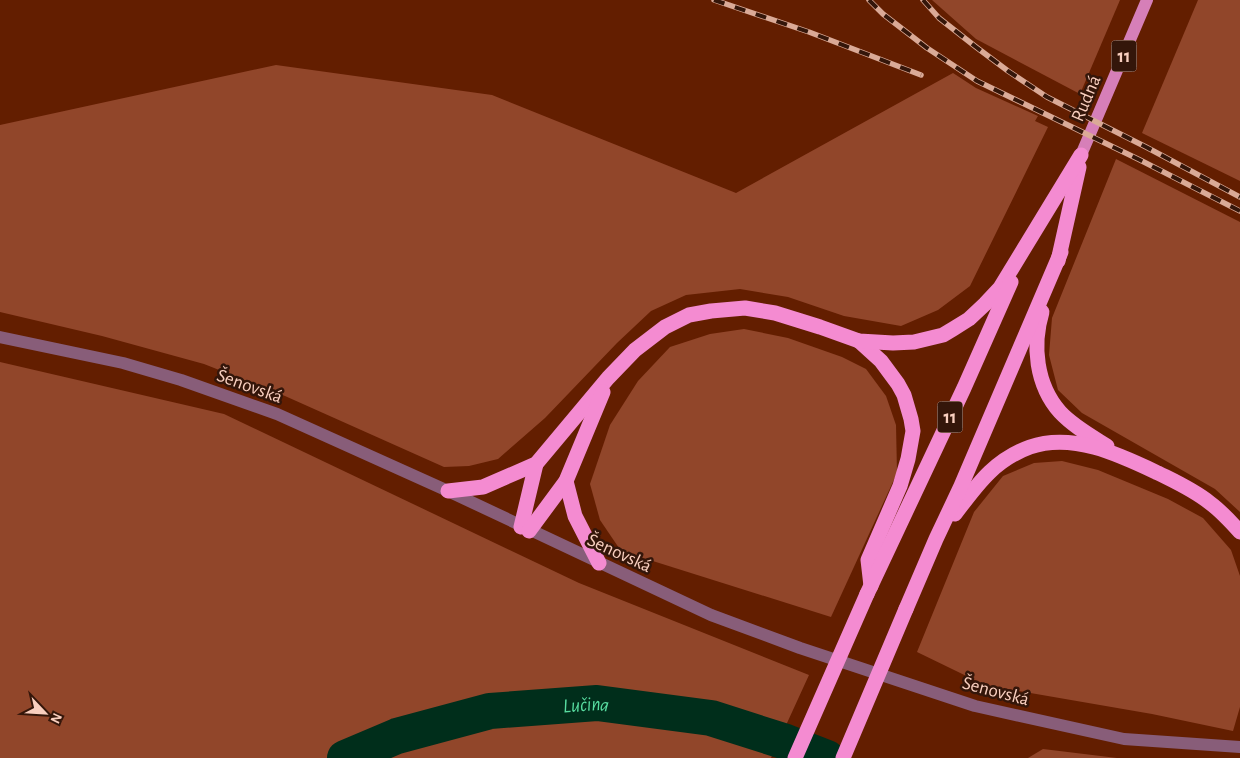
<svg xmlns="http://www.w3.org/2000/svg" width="1240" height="758" font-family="'Alegreya Sans',sans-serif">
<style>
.green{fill:#91462a}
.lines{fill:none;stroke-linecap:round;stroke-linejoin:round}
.river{stroke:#002e1b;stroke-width:36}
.minor{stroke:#885d79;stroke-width:12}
.major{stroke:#d67fb8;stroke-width:12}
.highway{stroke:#f48bd1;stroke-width:15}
.rail-casing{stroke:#daaa97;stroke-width:5.5}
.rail{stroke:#34160a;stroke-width:4;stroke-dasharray:11;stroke-linecap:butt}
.highway-bridge{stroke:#f48bd1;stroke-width:15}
.labels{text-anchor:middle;stroke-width:5;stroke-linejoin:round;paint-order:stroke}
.shield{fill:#34160a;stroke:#be9889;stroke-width:1}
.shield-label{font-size:18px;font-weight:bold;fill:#f9cfbf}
.street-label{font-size:19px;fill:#f9cfbf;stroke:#34160a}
.water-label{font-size:20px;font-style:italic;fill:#57dca0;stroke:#34160a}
</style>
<rect width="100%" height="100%" fill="#631e00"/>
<!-- green -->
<g class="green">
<polygon points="932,0 1120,0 1080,94 976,39"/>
<polygon points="1198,0 1240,0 1240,181 1142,133"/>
<polygon points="276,65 492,95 736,193 953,73 976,88 1038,116 1035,121 1048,127 970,286 938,310 901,326 844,316 788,297 740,289 686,295 651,311 617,343 545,418 498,459 469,466 444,467 285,396 204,364 102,336 0,312 0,125"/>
<polygon points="1116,159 1240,222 1240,512 1215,489 1082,413 1058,390 1049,355 1052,318"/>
<polygon points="744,329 788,338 842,357 866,369 886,396 896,425 897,473 831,617 621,551 600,520 590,484 610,425 638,381 670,347 710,334"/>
<polygon points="0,362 224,414 579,583 809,675 771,758 0,758"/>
<polygon points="1062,461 1098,470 1168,499 1203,518 1231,550 1240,576 1240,707 1233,731 1152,714 985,685 917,652 974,512 1003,476 1034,463"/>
<polygon points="1043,749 1117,758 1028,758"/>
</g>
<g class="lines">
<!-- river -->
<path class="river" id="s1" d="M 345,758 L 397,736 L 490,711 L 597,703 L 711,718 L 786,742 L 827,758"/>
<!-- minor -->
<polyline class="minor" points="0,337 123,363 181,380 277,414 448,491 711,615 800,648 975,706 1124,739 1240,747"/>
<!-- major -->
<polyline class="major" points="1081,155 1147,0"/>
<!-- highway -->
<g class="highway">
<polyline points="1058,261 1079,167"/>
<path d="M 1042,312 C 1032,345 1036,385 1060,412 C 1073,426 1091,436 1107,446"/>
<polyline points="859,341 881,361 898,384 904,395 911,419 913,431 908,459 900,486 868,560 871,586"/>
<polyline points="566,481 575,516 599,563"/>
<polyline points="448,491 483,487 536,464 608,378 635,350 665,327 689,315 711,311 745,308 775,313 820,327 859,341 893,343 914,342 943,335 953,329 969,319 985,304 1000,288 1081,155"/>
<path d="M 955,514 C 977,485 994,460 1030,447 C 1073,432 1120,455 1158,473 C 1176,482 1194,490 1210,503 C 1221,511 1231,522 1240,532"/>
<polyline points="521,527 536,464"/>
<polyline points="529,531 566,481 603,392"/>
<polyline points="867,594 964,388 1011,282"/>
<polyline points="906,609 936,539 961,486 1061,252"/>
</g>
<!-- rail casing -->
<g class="rail-casing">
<g id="rail">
<polyline points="714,0 809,32 921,75"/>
<polyline points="869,0 883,14 927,48 977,81 1140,160 1240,211"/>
<polyline points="923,0 939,18 976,47 1008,71 1047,97 1146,147 1240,197"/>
</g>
</g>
<!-- rail -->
<use href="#rail" class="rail"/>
<!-- highway-bridge -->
<g class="highway-bridge">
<polyline points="795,758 867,594"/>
<polyline points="843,758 906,609"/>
</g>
</g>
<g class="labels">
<!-- shield labels -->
<g class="shield">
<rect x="1111.5" y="40.5" width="25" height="31" rx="4"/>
<rect x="937.5" y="401.5" width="25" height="31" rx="4"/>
</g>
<g class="shield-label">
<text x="1124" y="62">11</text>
<text x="950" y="423">11</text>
</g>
<!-- street labels -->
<g class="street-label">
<text transform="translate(1085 98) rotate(-67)" y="7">Rudná</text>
<text transform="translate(250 385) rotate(20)" y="7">Šenovská</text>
<text transform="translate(620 552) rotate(25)" y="7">Šenovská</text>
<text transform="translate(996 690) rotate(15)" y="7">Šenovská</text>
</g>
<!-- water labels -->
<g class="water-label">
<text dy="7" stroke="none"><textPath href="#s1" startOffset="249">Lučina</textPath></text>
</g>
</g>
<!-- north arrow -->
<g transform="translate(45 713) rotate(115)" stroke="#34160a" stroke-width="4" paint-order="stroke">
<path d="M0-4L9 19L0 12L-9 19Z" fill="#f9cfbf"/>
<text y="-8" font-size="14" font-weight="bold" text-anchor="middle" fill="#f9cfbf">N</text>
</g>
</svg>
